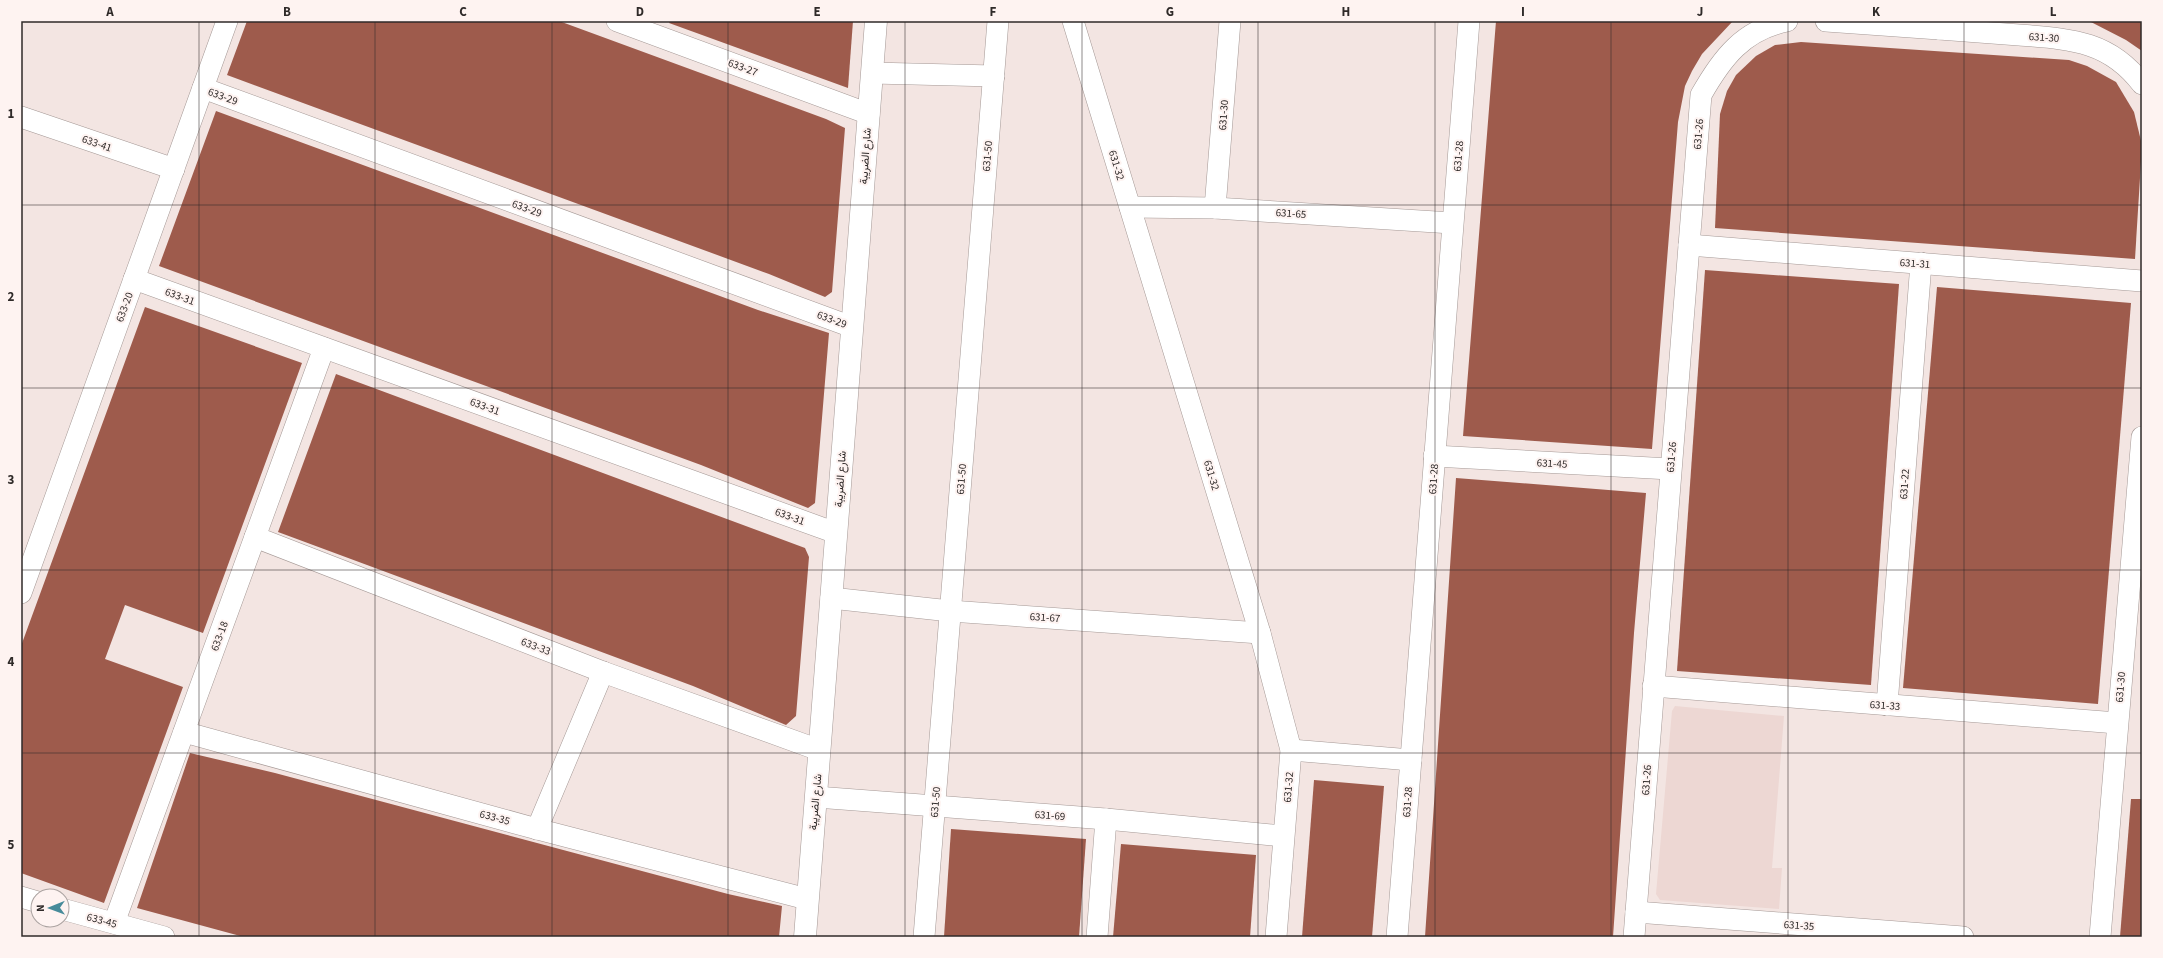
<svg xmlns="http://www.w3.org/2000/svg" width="2163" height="958" font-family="'Source Sans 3',Vazirmatn,sans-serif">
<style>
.built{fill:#edd7d3}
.building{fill:#9e5b4c}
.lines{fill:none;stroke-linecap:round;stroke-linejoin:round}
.street-casing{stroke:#a59996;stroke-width:22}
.secondary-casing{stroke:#a59996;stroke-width:23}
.street{stroke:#fff;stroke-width:21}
.secondary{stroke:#fff;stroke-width:22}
.grid{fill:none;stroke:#2f2a29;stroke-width:1;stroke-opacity:0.55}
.labels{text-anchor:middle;stroke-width:4;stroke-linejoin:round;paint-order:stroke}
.street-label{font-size:11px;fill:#2f2a29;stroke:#fef3f1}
.neatline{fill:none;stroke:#2f2a29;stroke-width:1.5}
.grid-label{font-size:13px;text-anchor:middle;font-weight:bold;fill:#2f2a29}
</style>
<rect width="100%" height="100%" fill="#f3e5e2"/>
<!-- built -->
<polygon class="built" points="1675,706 1784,716 1772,868 1782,868 1779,909 1660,900 1656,894 1672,711"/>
<!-- building -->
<g class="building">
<polygon points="247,21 559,21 826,119 845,128 832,292 825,297 769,274 227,75"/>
<polygon points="670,21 853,21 848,88 669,23"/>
<polygon points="1496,21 1733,21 1702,54 1692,71 1685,86 1678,122 1652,449 1463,436"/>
<polygon points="2089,21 2142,21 2142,51 2126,40"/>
<polygon points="1801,42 2069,60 2087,66 2116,82 2134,112 2142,145 2135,259 1715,228 1720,114 1727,91 1736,75 1756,56 1775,45"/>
<polygon points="216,111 758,310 829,333 815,503 808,508 701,465 159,266"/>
<polygon points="1705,270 1899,284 1871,685 1677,671"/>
<polygon points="1937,287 2131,303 2098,704 1903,688"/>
<polygon points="145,307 302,363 203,633 125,605 105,659 183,687 104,903 21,873 21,646"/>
<polygon points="336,374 805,548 809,557 796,716 786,725 693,686 278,532"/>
<polygon points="1456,478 1646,493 1634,633 1613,937 1425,937"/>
<polygon points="190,753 275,773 728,894 782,906 779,937 244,937 137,908"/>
<polygon points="1314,780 1384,786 1372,937 1302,937"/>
<polygon points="2131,799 2142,799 2142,937 2120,937"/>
<polygon points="951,829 1086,839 1079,937 944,937"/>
<polygon points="1121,844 1256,855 1250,937 1113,937"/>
</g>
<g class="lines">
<!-- street casing -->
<g class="street-casing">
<g id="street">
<polyline points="617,21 869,114"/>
<polyline points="1073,21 1260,633 1291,750 1276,937"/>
<polyline points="1826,21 1939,29"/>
<path d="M 1940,21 L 1939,29 C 1966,31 1992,33 2019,35 C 2069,39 2109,40 2142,84"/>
<polyline points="872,73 994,76"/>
<polyline points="203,88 852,327"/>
<polyline points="21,117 174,169"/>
<polyline points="1130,207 1215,208 1452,223"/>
<polyline points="1215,208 1230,21"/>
<polyline points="1689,245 2142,281"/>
<polyline points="134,279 836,533"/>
<polyline points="1434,456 1670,469"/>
<polyline points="255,537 603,672 819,750"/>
<polyline points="21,593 227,21"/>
<polyline points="831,598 950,611 1260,633"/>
<polyline points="1653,686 2117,723"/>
<polyline points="1887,705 1921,263"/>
<polyline points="184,732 537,829 807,899"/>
<polyline points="1291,750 1411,760"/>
<polyline points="816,797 1106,819 1283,836"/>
<polyline points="537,829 603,672"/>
<polyline points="21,897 38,902"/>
<polyline points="62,909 164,937"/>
<polyline points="1636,912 1963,937"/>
<polyline points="114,923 324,348"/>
<polyline points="924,937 998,21"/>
<polyline points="1097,937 1106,819"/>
<polyline points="1397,937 1469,21"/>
<path d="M 1634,937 L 1701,95 C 1722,58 1743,30 1787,21"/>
<polyline points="2100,937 2142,437"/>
</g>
</g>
<!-- secondary casing -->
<g class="secondary-casing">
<polyline id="secondary" points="805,937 876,21"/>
</g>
<!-- street -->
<use href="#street" class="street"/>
<!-- secondary -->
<use href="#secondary" class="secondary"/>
</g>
<!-- grid -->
<path class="grid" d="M 199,21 L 199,937M 375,21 L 375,937M 552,21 L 552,937M 728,21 L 728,937M 905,21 L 905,937M 1082,21 L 1082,937M 1258,21 L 1258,937M 1435,21 L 1435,937M 1611,21 L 1611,937M 1788,21 L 1788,937M 1964,21 L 1964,937M 21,205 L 2142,205M 21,388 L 2142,388M 21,570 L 2142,570M 21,753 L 2142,753"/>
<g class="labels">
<!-- street labels -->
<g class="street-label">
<text transform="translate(2044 37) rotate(4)" y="4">631-30</text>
<text transform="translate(743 67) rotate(20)" y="4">633-27</text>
<text transform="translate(223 96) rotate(20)" y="4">633-29</text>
<text transform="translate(1223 115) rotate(-86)" y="4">631-30</text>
<text transform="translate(1698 134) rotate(-85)" y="4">631-26</text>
<text transform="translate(97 143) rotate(19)" y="4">633-41</text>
<text transform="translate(865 156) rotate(-86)" y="4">شارع الضريبة</text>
<text transform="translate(987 156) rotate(-85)" y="4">631-50</text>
<text transform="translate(1458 156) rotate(-85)" y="4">631-28</text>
<text transform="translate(1117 165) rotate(73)" y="4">631-32</text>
<text transform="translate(527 208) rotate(20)" y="4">633-29</text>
<text transform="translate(1291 213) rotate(4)" y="4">631-65</text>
<text transform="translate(1915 263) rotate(4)" y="4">631-31</text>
<text transform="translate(180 296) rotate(20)" y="4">633-31</text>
<text transform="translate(124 307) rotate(-70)" y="4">633-20</text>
<text transform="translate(832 319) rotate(20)" y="4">633-29</text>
<text transform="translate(485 406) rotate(20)" y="4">633-31</text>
<text transform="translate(1671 457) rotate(-85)" y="4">631-26</text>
<text transform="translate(1552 463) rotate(3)" y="4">631-45</text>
<text transform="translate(1212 475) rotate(73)" y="4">631-32</text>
<text transform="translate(840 479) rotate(-86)" y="4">شارع الضريبة</text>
<text transform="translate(961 479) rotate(-85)" y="4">631-50</text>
<text transform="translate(1433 479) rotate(-86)" y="4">631-28</text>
<text transform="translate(1904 484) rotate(-86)" y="4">631-22</text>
<text transform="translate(790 516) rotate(20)" y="4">633-31</text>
<text transform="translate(1045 617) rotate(4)" y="4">631-67</text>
<text transform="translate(219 636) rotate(-70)" y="4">633-18</text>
<text transform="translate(536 646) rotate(21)" y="4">633-33</text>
<text transform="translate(2120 687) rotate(-85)" y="4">631-30</text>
<text transform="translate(1885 705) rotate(4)" y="4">631-33</text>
<text transform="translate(1646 780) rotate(-86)" y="4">631-26</text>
<text transform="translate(1288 787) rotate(-85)" y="4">631-32</text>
<text transform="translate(815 802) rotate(-85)" y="4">شارع الضريبة</text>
<text transform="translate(935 802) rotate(-85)" y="4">631-50</text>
<text transform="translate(1407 802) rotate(-86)" y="4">631-28</text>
<text transform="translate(1050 815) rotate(4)" y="4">631-69</text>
<text transform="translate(495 817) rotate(15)" y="4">633-35</text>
<text transform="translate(102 920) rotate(15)" y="4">633-45</text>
<text transform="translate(1799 925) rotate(4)" y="4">631-35</text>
</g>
</g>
<!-- border -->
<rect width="2163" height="958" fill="none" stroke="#fef3f1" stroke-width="44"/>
<!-- north arrow -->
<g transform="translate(50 908) rotate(269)"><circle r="19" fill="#fef3f1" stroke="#aba3a1"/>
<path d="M0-3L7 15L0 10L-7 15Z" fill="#478b9a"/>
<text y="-6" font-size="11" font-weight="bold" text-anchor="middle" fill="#2f2a29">N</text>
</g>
<rect x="22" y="22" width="2119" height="914" class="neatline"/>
<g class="grid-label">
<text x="110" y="16">A</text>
<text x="287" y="16">B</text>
<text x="463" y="16">C</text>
<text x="640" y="16">D</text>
<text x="817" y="16">E</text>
<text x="993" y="16">F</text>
<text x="1170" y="16">G</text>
<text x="1346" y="16">H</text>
<text x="1523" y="16">I</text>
<text x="1700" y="16">J</text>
<text x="1876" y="16">K</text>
<text x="2053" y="16">L</text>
<text x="11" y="118">1</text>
<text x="11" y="301">2</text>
<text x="11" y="484">3</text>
<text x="11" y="666">4</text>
<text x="11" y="849">5</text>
</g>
</svg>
